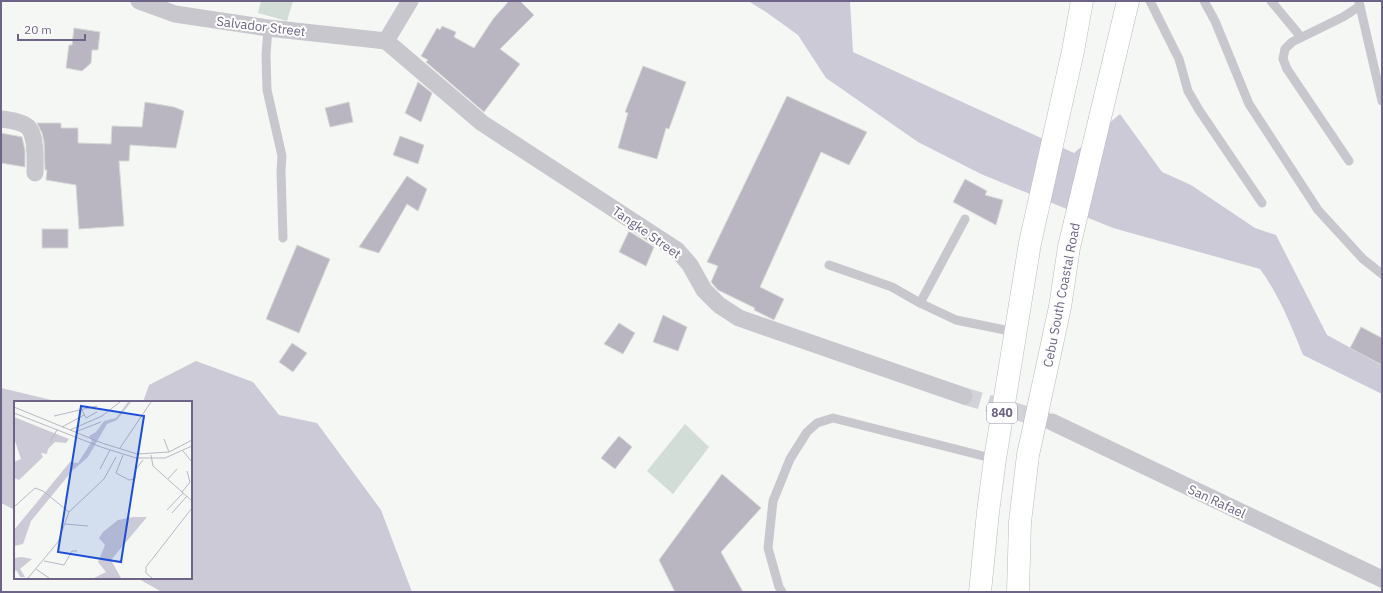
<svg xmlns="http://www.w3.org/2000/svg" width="1383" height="593" font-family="'IBM Plex Sans',sans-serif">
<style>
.green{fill:#d3ddd7}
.water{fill:#cccad6}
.building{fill:#b9b6c1;stroke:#d7d9d6}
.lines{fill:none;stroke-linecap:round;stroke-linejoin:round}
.minor-tunnel{stroke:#d2d2d9;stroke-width:17;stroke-dasharray:17 8;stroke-linecap:butt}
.trunk-casing{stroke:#bbb9c0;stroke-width:23}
.service{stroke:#c9c7ce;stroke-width:9}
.minor{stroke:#c9c7ce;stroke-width:17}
.trunk{stroke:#fff;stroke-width:22}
.labels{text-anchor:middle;stroke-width:4;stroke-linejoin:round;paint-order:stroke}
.shield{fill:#fff;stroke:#9a92ab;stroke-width:1}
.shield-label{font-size:12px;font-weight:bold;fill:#6e6487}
.street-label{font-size:13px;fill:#6e6487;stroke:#fff}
.inset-road{fill:none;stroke:#bab8c5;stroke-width:1}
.view{fill:#1d4ed8;fill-opacity:0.15;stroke:#1d4ed8;stroke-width:2}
.inset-edge{fill:none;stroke:#6e6487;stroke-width:2}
</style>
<rect width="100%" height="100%" fill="#f4f7f4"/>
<!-- green -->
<g class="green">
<polygon points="261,1 293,1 287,21 258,13"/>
<polygon points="685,424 709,447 673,494 647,471"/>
</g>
<!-- water -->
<g class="water">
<path d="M 748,1 L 850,1 L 853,52 L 1074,153 L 1120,114 L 1162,172 L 1191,185 L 1255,228 L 1276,235 L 1327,335 L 1382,365 L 1382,394 L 1303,355 C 1291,325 1279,295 1260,269 L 1113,228 L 981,174 L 918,142 L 826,78 L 798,35 L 766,12 Z"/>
<polygon points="196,361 253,382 279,415 317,423 381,510 412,592 162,592 137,578 191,578 191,402 143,402 149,385"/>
<polygon points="1,388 60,402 15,402 15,510 1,503"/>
</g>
<!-- building -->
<g class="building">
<polygon points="509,1 520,1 534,15 500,49 520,64 484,112 426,62 428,60 421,56 437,28 440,30 442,26 456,32 454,37 474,48 493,19"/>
<polygon points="74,28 100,32 98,50 92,50 91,63 82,71 66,68 69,45 72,45"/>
<polygon points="643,66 686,82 669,129 666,128 657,159 618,148 628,113 625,112"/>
<polygon points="418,82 432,93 421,122 405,113"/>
<polygon points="787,96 867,132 849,165 821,152 760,287 784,299 774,320 754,310 755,308 718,290 711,282 718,266 707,262"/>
<polygon points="145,102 174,107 184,111 176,148 130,145 129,161 119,161 124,226 79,229 76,185 46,180 47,170 45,170 44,142 42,133 37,123 61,123 61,128 78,128 78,143 111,144 112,126 142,127"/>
<polygon points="349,102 353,122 330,127 325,108"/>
<polygon points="1,133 22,137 25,150 25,167 1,163"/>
<polygon points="400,136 424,145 418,164 393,155"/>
<polygon points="407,176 427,189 418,211 407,204 379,253 359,247"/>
<polygon points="965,179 987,191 985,195 1003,200 996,225 953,202"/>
<rect x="42" y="229" width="26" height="19"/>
<polygon points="629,231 654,247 646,266 619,252"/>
<polygon points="297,245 330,259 299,333 266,319"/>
<polygon points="663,315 687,327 678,351 653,342"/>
<polygon points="619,323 635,333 623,354 604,344"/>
<polygon points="1361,327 1382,338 1382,365 1350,348"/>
<polygon points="292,343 307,353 293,372 279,362"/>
<polygon points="619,436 632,447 615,469 601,458"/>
<polygon points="722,474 761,508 721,552 743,592 675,592 659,560"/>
</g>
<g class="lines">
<!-- minor-tunnel -->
<polyline class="minor-tunnel" points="964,396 1048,421"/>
<!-- trunk casing -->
<g class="trunk-casing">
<g id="trunk">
<polyline points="980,592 988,512 995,459 1030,243 1073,51 1082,1"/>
<polyline points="1018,592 1020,522 1028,455 1060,307 1069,247 1128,1"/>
</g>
</g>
<!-- service -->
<g class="service">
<polyline points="1150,1 1179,59 1188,91 1199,110 1262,203"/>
<polyline points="1204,1 1215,21 1249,104 1318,210 1363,259 1382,274"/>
<polyline points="1271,1 1301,37"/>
<polyline points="1359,2 1382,101"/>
<polyline points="268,28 266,55 267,90 282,156 281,171 283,238"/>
<polyline points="1349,161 1287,69 1283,59 1285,49 1292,42 1343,17 1360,6"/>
<polyline points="829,265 892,287 920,303 956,320 1015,332"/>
<polyline points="920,303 965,219"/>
<polyline points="782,592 779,587 768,548 773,501 790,459 807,432 817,423 833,418 995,459"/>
</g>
<!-- minor -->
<g class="minor">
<polyline points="139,1 175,14 268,28 386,41"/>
<polyline points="386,41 482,123 677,250 690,265 704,290 719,305 739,318 964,396"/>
<polyline points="386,41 410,1"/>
<path d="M 1,119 C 9,120 21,121 28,127 C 37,137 35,161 35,173"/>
<polyline points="1052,422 1382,579"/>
</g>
<!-- trunk -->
<use href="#trunk" class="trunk"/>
</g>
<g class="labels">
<!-- shield labels -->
<rect class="shield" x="987" y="403" width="30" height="20" rx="3"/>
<g class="shield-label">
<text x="1002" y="417">840</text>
</g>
<!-- street labels -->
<g class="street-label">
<text transform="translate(261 26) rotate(7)" y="5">Salvador Street</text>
<text transform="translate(647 232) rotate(35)" y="5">Tangke Street</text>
<text transform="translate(1061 295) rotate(-79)" y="5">Cebu South Coastal Road</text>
<text transform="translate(1217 501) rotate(25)" y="5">San Rafael</text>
</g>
</g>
<!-- overview -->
<g transform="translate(14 401)">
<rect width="178" height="178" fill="#f4f7f4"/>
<path d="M 114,1 L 117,1 L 103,19 L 93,23 L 74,56 L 58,70 L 17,120 L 9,143 L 0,145 L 0,129 L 56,61 L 64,62 L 78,40 L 75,35 L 82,31 L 90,20 L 102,17 ZM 0,16 L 55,38 L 52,42 L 41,41 L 34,48 L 33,53 L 27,52 L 29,56 L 5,79 L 0,77 L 0,61 L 7,58 L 0,37 ZM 119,116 L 133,116 L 97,159 L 107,177 L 80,177 L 92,171 L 84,161 L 91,144 L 85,137 L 89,131 L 104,119 ZM 8,156 L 18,158 L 6,168 L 11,176 L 6,176 L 3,170 L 0,169 L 0,157 Z" fill="#cccad6"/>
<path class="inset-road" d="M 0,6 L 88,42 L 123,53 L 155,51 L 178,39M 67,7 L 72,17 L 83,11M 0,12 L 87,46 L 122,57 L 151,57 L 178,45M 40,15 L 83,5M 48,26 L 70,14M 56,29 L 88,15 L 106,1M 61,31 L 87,21M 150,38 L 155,51M 36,41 L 43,29M 106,47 L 137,1M 169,50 L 178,61M 109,54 L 102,72 L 115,79 L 121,78 L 122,68 L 129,59M 137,54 L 139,65 L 178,100M 86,68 L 96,49M 154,78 L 163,68M 168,91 L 176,81 L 173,70M 0,106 L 21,87 L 29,90 L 55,111M 153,109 L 169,92M 55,111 L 90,78 L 102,56M 158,112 L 173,95M 51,123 L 74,125M 30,160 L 50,164 L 58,150 L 63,150M 22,168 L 35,177M 14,177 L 44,141 L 55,111M 138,177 L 132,172 L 132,166 L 178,107"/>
<path class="view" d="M 67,5 L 130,15 L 107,161 L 44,151 Z"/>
<rect width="178" height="178" class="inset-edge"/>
</g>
<!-- border -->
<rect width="1383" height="593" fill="none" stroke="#6e6487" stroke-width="4"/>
<!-- scale -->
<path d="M18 34v6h67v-6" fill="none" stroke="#6e6487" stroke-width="2"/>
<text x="24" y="34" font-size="12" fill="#6e6487" stroke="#ffffff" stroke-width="3" paint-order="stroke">20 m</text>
</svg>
